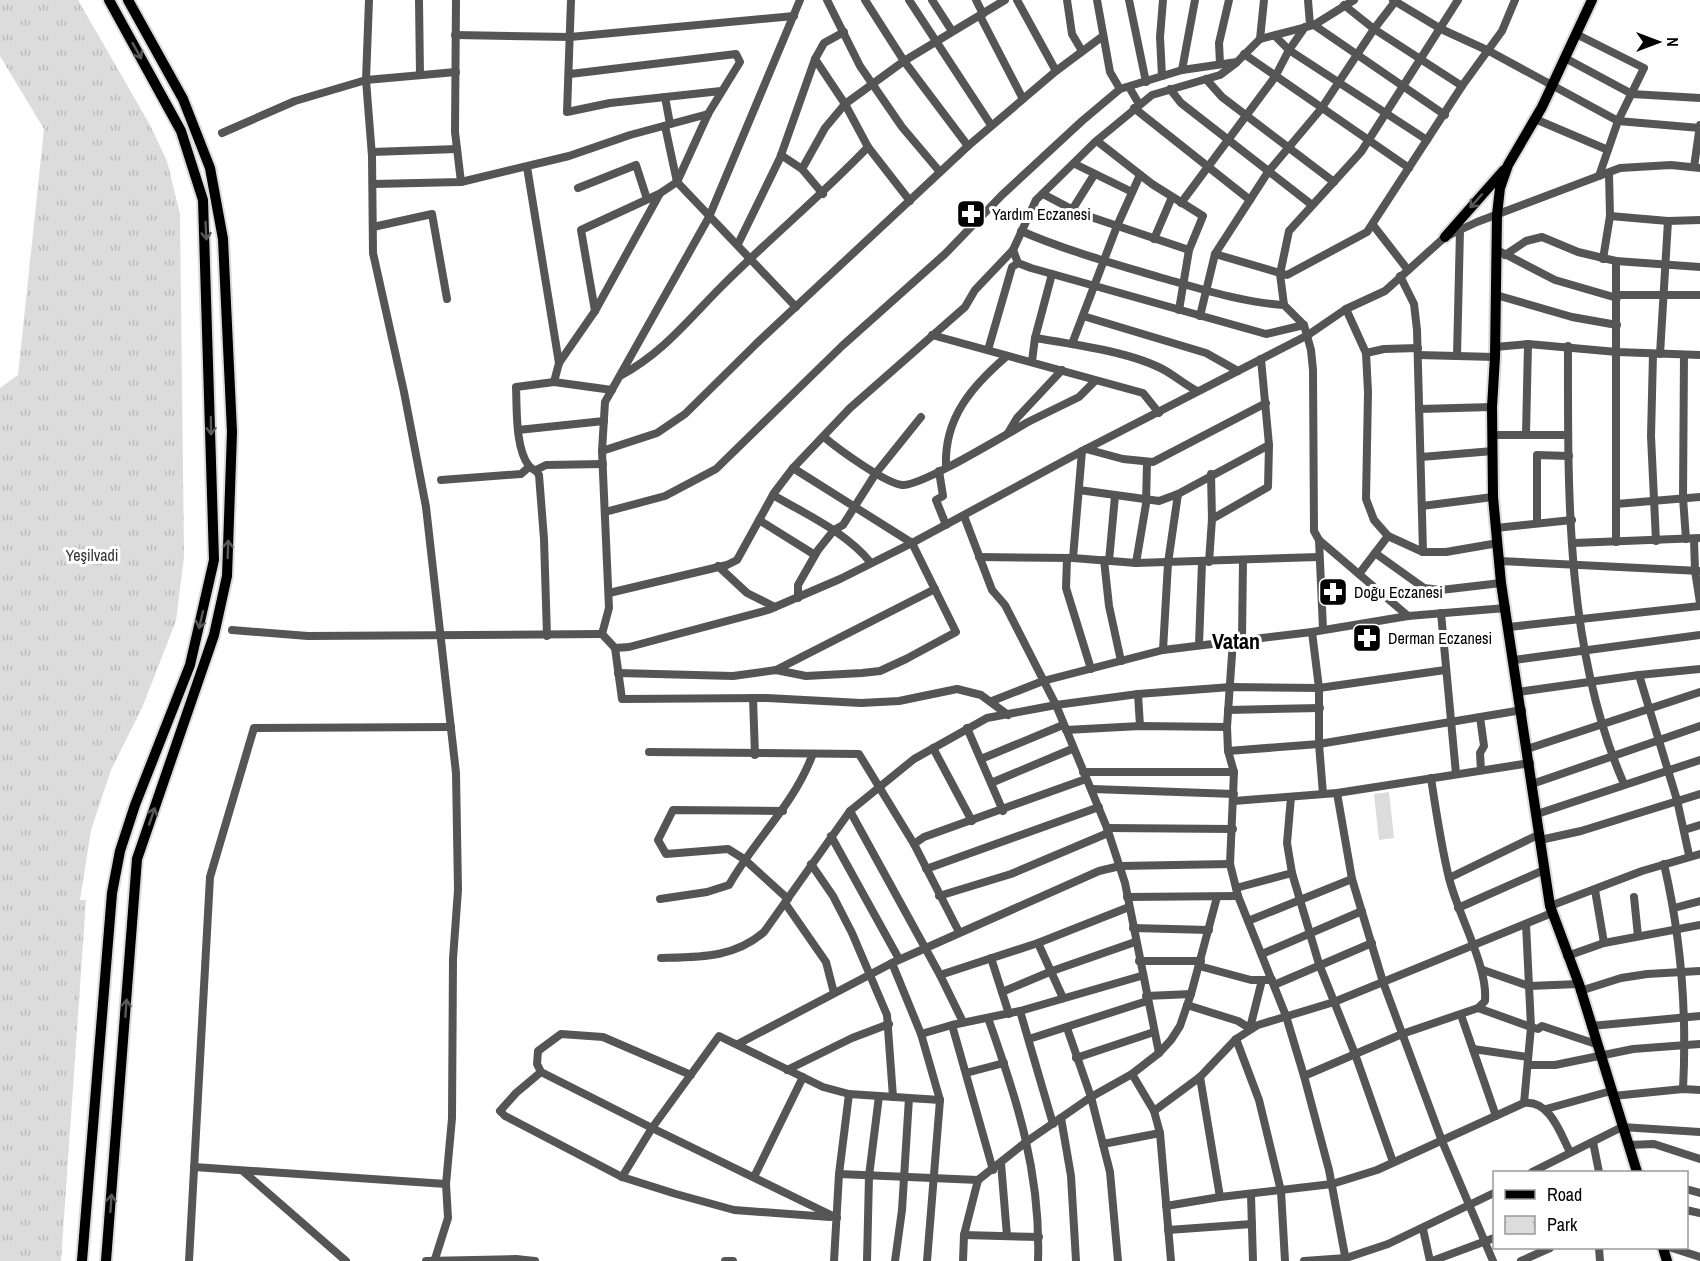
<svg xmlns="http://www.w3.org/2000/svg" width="1700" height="1261" font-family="'Archivo Narrow',sans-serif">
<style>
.grass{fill:#dcdcdc}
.park{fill:url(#park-tufts)}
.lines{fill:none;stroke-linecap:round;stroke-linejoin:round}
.major-casing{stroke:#dbdbdb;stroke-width:14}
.minor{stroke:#555;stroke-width:8}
.major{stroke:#000;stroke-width:10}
.oneway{stroke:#595959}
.labels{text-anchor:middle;stroke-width:6;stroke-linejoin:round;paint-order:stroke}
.poi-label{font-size:16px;fill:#000;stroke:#fff;text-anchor:start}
.park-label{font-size:16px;fill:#333;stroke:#fff}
.district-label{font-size:22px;font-weight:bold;fill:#000;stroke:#fff}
</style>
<defs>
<pattern id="park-tufts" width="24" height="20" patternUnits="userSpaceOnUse" patternTransform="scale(1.5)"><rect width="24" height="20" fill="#dcdcdc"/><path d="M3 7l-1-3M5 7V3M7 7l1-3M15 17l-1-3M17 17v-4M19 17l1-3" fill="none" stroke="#bbb"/></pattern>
</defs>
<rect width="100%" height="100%" fill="#fff"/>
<!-- grass -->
<polygon class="grass" points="1389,792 1394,838 1379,840 1374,794"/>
<!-- park -->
<polygon class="park" points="0,0 78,0 150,125 167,161 180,214 184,557 176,621 142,708 111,770 91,830 80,900 86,900 61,1261 0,1261 0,388 18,375 44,129 0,56"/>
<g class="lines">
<!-- major casing -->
<g class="major-casing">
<g id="major">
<polyline points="1592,0 1542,107 1508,165 1500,188 1497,215 1495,357 1492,407 1493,497 1501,583 1550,906 1579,984 1637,1172"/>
<polyline points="1445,237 1504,170"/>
<polyline points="1663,1248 1667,1261"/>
<polyline points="82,1261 112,893 120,851 135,805 190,665 214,560 203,200 181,131 109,0"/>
<polyline points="106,1261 137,859 214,635 227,576 232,432 223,239 210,168 183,99 128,0"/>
</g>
</g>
<!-- minor -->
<g class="minor">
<polyline points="369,0 366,80 372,156 373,253 404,392 426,507 456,773 458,890 453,959 452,1118 446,1184 448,1218 435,1259"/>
<polyline points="419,0 420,75"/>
<polyline points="456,0 455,132 461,182"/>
<polyline points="571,0 567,112 610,103 721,91"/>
<polyline points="827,0 860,66 902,127 940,172"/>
<polyline points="865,0 904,61 968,146"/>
<polyline points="909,0 991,125"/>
<polyline points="932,0 952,31"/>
<polyline points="976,0 983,14"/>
<polyline points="1017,0 1056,71"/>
<polyline points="1067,0 1072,34 1082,51"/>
<polyline points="1097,0 1110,72 1120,89"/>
<polyline points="1129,0 1146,82"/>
<polyline points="1308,0 1310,25"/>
<polyline points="1393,0 1441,29 1489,51 1618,121 1700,128"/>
<polyline points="1344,5 1374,29 1462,86"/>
<polyline points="980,16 1023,99"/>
<polyline points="1314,25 1445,115"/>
<polyline points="1576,34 1644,68 1618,121 1599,176"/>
<polyline points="455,35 570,37 794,16"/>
<polyline points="1275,36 1289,50 1427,140"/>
<polyline points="1260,39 1264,0"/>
<polyline points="1244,54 1409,168"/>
<polyline points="1565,58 1632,94 1700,98"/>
<polyline points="815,59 845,104 868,147 910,201"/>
<polyline points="1220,64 1219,43 1229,0"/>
<polyline points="1182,70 1195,0"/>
<polyline points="570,74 736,54 740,62 708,114 677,182 659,194 581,230 595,311"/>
<polyline points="1162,76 1160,37 1163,0"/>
<polyline points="1206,79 1222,97 1334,182"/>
<polyline points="1129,87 1139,104"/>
<polyline points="1170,89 1181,103 1312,205"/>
<polyline points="665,97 670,124"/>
<polyline points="1134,108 1250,200"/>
<polyline points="1535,119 1608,150"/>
<polyline points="665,126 677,182 796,307"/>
<polyline points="222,133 295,101 366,80 456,72"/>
<polyline points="1097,141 1152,184 1203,216 1189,250 1179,310"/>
<polyline points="372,152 457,149"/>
<polyline points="781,155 802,169 825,128 845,104 904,61 1005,0"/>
<polyline points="1075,164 1132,192"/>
<polyline points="527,167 559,363"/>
<polyline points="1694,167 1700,125"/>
<polyline points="802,169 823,194"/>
<polyline points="374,184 461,182 569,156 630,135 708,114"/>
<polyline points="578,188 636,165 647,199"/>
<polyline points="1043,194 1079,213 1189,250"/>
<polyline points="1181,203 1275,77 1289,50 1305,27"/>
<polyline points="1072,210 1094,175"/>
<polyline points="1610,216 1668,221 1700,220"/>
<polyline points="1373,225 1408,270"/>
<polyline points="373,227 432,214 447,299"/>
<path d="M 1021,231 C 1067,251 1115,264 1162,278 C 1202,289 1244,303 1284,305"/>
<polyline points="1154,239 1172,197"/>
<polyline points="738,244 780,158 815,59 824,43 844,32"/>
<polyline points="1013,250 1018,263 1031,268 1266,334 1304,325"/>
<polyline points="1501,252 1555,280 1617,298"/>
<polyline points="1215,254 1287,275 1367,232 1462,86 1502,31 1515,0"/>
<polyline points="1505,255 1526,241 1542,237 1578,252 1616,261 1700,267"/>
<polyline points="1603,259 1610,216 1609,173"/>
<polyline points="1616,261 1616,542"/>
<polyline points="1400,276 1414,304 1417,330 1423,552"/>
<polyline points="1496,295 1572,317 1617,325"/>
<polyline points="1617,295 1700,295"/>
<polyline points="1346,309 1366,353 1368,392 1366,499 1374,520 1388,536 1423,552 1446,552 1498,543"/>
<polyline points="1083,316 1206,353 1238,371"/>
<polyline points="1200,316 1215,254 1268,172 1321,109 1374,29 1394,3"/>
<polyline points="932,335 1143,393 1159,413"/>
<path d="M 1035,338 C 1072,344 1133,352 1166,371 C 1176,377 1186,385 1197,391"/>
<polyline points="1072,344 1117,226 1140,175"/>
<path d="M 1568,346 C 1568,491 1565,649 1624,784"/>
<polyline points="1495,347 1528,344 1617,352 1700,355"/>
<polyline points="988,350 1012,267 1018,263"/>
<polyline points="1366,353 1384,349 1418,348"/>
<polyline points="1653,354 1651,436 1656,541"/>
<polyline points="1660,354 1668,221"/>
<polyline points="1418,355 1495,357"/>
<polyline points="1684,355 1683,498 1686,539"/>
<polyline points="1457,356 1460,230"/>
<polyline points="1032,361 1035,338 1052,274"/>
<path d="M 620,376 C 664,352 688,320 722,286 C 770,238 821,196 868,147"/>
<polyline points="554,382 559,363 595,311 659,195"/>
<polyline points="1419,409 1492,407"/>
<polyline points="518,430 604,421"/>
<polyline points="1008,433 1017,418 1062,370"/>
<polyline points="1526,434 1528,344"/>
<polyline points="1492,435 1568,435"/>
<path d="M 824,437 C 838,449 885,483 902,485 C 921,487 1008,433 1030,421 C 1046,413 1063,405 1079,397 L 1095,381"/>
<polyline points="1086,449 1123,459 1153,462 1266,403"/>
<polyline points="602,451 657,433 685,414 757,343 968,146 1056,71 1103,36"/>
<polyline points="1421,457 1493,451"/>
<path d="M 946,466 C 944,418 972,386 1007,356"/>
<polyline points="536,470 546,465 603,464"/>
<polyline points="939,471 943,496 936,500 946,525"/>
<polyline points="441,480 521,474 529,467"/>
<polyline points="1079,490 1159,501 1178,494 1269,445"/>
<path d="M 773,495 C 807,515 846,532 871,563"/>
<polyline points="1616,504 1700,497"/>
<polyline points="1422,506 1493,497"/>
<polyline points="605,512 665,496 716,469 842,346 945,254 1002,195 1082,121 1120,89 1182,70 1237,62 1260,39 1314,25 1354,0"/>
<polyline points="964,516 992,590 1005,605 1056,705 1107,828 1125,883 1159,1053"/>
<polyline points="1212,519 1268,487 1269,445 1261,359"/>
<polyline points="759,520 815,555"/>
<polyline points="1537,523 1537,455 1569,456"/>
<polyline points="1496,528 1572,520"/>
<polyline points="1694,539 1695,571 1700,603"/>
<polyline points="1319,540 1408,616"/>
<polyline points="1574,543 1700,538"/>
<polyline points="1375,553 1424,588 1441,590 1501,583"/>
<polyline points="979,557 1073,558 1136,563 1319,557"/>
<polyline points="1067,558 1066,588 1091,669"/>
<polyline points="1073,558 1082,451"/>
<polyline points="1104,560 1109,606 1121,661"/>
<polyline points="1109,561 1115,496"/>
<polyline points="1500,561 1700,571"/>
<polyline points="1209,562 1212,519 1211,474"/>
<polyline points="1136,563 1146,504 1147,462"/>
<polyline points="718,566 747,593 775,607"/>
<polyline points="1359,574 1388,536"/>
<polyline points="609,593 727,565 737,560 774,493 793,468 850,408 965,307 975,290 1013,250 1036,200 1095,142 1152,95 1220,75 1236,63"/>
<polyline points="798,598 798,585 818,550 834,530 843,525 876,473 921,417"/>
<polyline points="1441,613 1456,774"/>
<polyline points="1509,627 1700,606"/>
<polyline points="1323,629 1319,540 1314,531 1313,370 1311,350 1304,325 1284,305 1280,274 1289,231 1361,152 1458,0"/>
<polyline points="232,630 308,636 602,634"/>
<polyline points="1312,632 1319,688 1319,744 1323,794"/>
<polyline points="602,634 615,648 629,647 768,610 840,579 912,543 1086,449 1308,335 1346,309 1385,291 1445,237 1477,222 1620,168 1671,165 1700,168"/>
<polyline points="602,634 609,608 602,451 605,402 709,217 800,0"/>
<path d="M 547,636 L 544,539 L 539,475 C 536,469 532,470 529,466 C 515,448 517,408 516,387 L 554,382 L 612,390"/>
<polyline points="1242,639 1243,561"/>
<polyline points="1233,640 1227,727 1228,751 1234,772 1230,864 1238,896 1286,1016 1304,1076 1329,1170 1346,1261"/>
<polyline points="1199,645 1202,562"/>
<polyline points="615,648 622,699 767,698 861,703 899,701 957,689 981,695 1008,715"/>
<polyline points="1163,650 1168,563 1178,494"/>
<polyline points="1514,660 1700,635"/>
<polyline points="776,670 935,589"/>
<polyline points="618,673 733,676 776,670 806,676 862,673 880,671 906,659 956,632 912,543 793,468"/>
<polyline points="1639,675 1700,669"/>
<polyline points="1518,692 1639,675 1677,800 1689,855"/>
<polyline points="1138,694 1140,726"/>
<polyline points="753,698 755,755"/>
<polyline points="992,701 1043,681 1163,650 1312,632 1408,616 1506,608"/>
<polyline points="1228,710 1320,708"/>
<polyline points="1480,717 1484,746 1480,753 1481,770"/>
<polyline points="967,728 1003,811"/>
<polyline points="1066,730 1140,726 1227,727"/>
<polyline points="933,748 972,821"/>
<polyline points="1527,749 1700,692"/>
<polyline points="1228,751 1319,744 1522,710"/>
<polyline points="649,752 859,754 914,844 959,932"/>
<polyline points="981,759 1063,725"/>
<polyline points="1083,772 1234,772"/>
<polyline points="991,783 1072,749"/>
<polyline points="1532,784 1700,726"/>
<polyline points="1092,789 1234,794"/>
<polyline points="1337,793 1352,879 1383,982 1442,1141 1493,1261"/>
<polyline points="1291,797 1287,843 1292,873 1319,964 1355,1054 1393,1162"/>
<polyline points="1234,801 1337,793 1530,763"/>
<polyline points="783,811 673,810 658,840 666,854 728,849 744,859 788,899"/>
<polyline points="850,811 940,975 963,1022"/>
<polyline points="1537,814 1700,760"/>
<polyline points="1107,828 1233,829"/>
<polyline points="1684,830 1700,825"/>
<polyline points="831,836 899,959"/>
<polyline points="1540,840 1581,831 1700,794"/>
<polyline points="914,844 924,837 1086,779"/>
<polyline points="811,864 833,896 852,933 887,1015 893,1097"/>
<path d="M 1664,864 C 1681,937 1687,1014 1683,1089"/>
<polyline points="926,869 1099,807"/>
<polyline points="1449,878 1540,834"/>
<polyline points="1236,888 1292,873"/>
<polyline points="1595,890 1604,943"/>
<polyline points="939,896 1011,874 1108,833"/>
<polyline points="1127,897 1238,896"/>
<polyline points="1634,897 1638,936"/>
<path d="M 660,899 L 707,892 L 729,885 C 755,839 793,806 812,756"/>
<polyline points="785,903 826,962 834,993"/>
<polyline points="1550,906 1642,871 1700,854"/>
<polyline points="1458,908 1544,870"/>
<polyline points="1674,908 1700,901"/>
<polyline points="1248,921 1352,879"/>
<polyline points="1133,928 1209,930"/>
<polyline points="1038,943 1063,998"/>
<polyline points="1262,954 1362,911"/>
<polyline points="1567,956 1604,943 1700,925"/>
<path d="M 661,958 C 700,957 734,958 764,932 L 850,811 L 914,759 L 987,718 L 1056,705 L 1138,694 L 1231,687 L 1319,688 L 1445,670"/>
<polyline points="991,958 1009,1014"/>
<polyline points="1139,961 1201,961"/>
<polyline points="892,963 921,1034 940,1100 927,1261"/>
<polyline points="1199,966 1251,980 1272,980"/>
<polyline points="1483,970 1529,986 1579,984"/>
<polyline points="940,975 1038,943 1129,907"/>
<polyline points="1274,985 1372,943"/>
<polyline points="1580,991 1621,978 1647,974 1700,971"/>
<polyline points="1002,992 1052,971 1135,942"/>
<polyline points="1146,996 1191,994"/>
<polyline points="1187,1005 1238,1021 1251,1029"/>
<polyline points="1478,1008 1531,1027 1538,1029 1542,1026 1596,1044"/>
<polyline points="1020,1011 1053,1124"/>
<polyline points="1461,1015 1496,1116"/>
<path d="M 988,1018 C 1017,1099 1041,1174 1038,1261"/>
<polyline points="952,1025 993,1170"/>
<polyline points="1591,1026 1700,1016"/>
<polyline points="1067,1028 1091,1097 1110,1172 1118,1261"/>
<polyline points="1250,1028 1262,980"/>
<polyline points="921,1034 952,1025 1020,1011 1141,976"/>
<polyline points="1029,1039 1147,1001"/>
<polyline points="1236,1039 1259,1100 1281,1191 1285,1261"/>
<polyline points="738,1044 892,963 1099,871 1120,866 1230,864"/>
<polyline points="1473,1049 1528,1057"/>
<polyline points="1076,1058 1154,1032"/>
<polyline points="1528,1065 1555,1065 1633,1049 1700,1044"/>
<polyline points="787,1070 852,1038 889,1024"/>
<polyline points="541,1072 516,1093 500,1111 505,1116 622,1177 676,1194 734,1210 830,1217"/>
<polyline points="966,1073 1004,1063"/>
<polyline points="1132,1074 1154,1111 1160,1133 1171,1261"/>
<path d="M 1304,1076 L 1402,1034 L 1478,1008 L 1485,1001 C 1488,966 1458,915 1449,878 C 1441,845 1436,811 1431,778"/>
<polyline points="1200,1077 1220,1197"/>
<polyline points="1613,1096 1683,1089 1700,1090"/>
<polyline points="1524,1103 1531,1027 1526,924"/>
<polyline points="1546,1109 1611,1091"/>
<polyline points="1154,1111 1200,1077 1236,1039 1258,1025 1334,1002 1552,913"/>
<polyline points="1061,1118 1071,1176 1076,1261"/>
<polyline points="1593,1142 1599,1172"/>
<polyline points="1103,1144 1160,1133"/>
<polyline points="1628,1145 1654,1144 1700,1159"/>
<polyline points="1001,1163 1007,1236"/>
<polyline points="194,1167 446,1184"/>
<polyline points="244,1172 346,1261"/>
<polyline points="1532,1172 1622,1127 1700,1132"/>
<polyline points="839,1174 978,1180 1026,1142 1091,1097 1132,1074 1159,1053 1171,1040 1180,1026 1191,994 1217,897"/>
<polyline points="622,1177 652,1128 541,1072 537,1064 538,1051 561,1034 603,1037 691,1075"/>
<polyline points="754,1177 803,1077"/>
<polyline points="1686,1189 1700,1193"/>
<polyline points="1251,1195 1253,1261"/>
<path d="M 1166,1206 L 1220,1197 L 1332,1184 L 1377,1170 L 1524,1103 C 1550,1100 1560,1133 1570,1152"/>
<polyline points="1686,1210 1700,1213"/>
<polyline points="837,1218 652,1128 719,1036 823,1087 849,1094 940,1100"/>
<polyline points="1423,1229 1430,1261"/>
<polyline points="1168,1230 1252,1224"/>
<polyline points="964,1235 1039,1237"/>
<polyline points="1599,1248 1600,1261"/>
<polyline points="1672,1248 1700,1257"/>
<polyline points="189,1261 210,877 254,728 451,727"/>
<polyline points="426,1261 516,1259 535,1261"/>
<polyline points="725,1261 733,1261"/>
<polyline points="834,1261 839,1174 849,1094"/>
<polyline points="867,1261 869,1176 879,1096"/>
<polyline points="895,1261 902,1210 909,1098"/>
<polyline points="963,1261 964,1235 978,1180"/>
<polyline points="1304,1261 1346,1258 1388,1244 1494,1193"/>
<polyline points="1432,1261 1494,1238"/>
<polyline points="1521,1261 1550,1248"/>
</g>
<!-- major -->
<use href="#major" class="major"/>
</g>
<!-- one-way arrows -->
<defs><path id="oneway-shaft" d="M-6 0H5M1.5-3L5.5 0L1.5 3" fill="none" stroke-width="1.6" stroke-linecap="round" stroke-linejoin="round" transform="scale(1.5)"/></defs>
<g class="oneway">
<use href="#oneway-shaft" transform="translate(137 51) rotate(61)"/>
<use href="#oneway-shaft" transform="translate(1476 201) rotate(132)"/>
<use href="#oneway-shaft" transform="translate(206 231) rotate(87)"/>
<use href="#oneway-shaft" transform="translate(211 426) rotate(89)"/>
<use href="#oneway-shaft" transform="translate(228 549) rotate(-88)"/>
<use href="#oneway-shaft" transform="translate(201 620) rotate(103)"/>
<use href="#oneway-shaft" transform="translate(152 816) rotate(-71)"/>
<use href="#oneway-shaft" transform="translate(126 1008) rotate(-86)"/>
<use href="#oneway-shaft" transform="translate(111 1203) rotate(-86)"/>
</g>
<!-- icons -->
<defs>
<g id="pharmacy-square" transform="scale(1.5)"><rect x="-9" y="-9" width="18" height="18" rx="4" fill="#000" stroke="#fff"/><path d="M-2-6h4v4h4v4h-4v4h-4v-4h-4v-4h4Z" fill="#fff"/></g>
</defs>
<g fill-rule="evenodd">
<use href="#pharmacy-square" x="971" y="214"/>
<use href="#pharmacy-square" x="1333" y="592"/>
<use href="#pharmacy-square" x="1367" y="638"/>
</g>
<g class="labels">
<!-- poi labels -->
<g class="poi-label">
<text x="992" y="220">Yardım Eczanesi</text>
<text x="1354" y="598">Doğu Eczanesi</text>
<text x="1388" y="644">Derman Eczanesi</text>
</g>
<!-- park labels -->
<g class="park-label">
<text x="92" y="561">Yeşilvadi</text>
</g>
<!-- district labels -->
<g class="district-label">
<text x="1236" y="649">Vatan</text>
</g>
</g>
<!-- legend -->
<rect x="1493" y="1171" width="195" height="78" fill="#ffffff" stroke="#999999" stroke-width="1.5"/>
<rect x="1505" y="1190" width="30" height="9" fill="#000000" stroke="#999999" stroke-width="1.5"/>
<text x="1547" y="1201" font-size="18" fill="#000000">Road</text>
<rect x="1505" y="1216" width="30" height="18" fill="url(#park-tufts)" stroke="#999999" stroke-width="1.5"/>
<text x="1547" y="1231" font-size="18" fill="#000000">Park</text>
<!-- north arrow -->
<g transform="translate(1658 42) rotate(90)" stroke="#ffffff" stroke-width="4.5" paint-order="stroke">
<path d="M0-4.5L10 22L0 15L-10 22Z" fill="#000000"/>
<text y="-9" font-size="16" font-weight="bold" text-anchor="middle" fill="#000000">N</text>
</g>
</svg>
